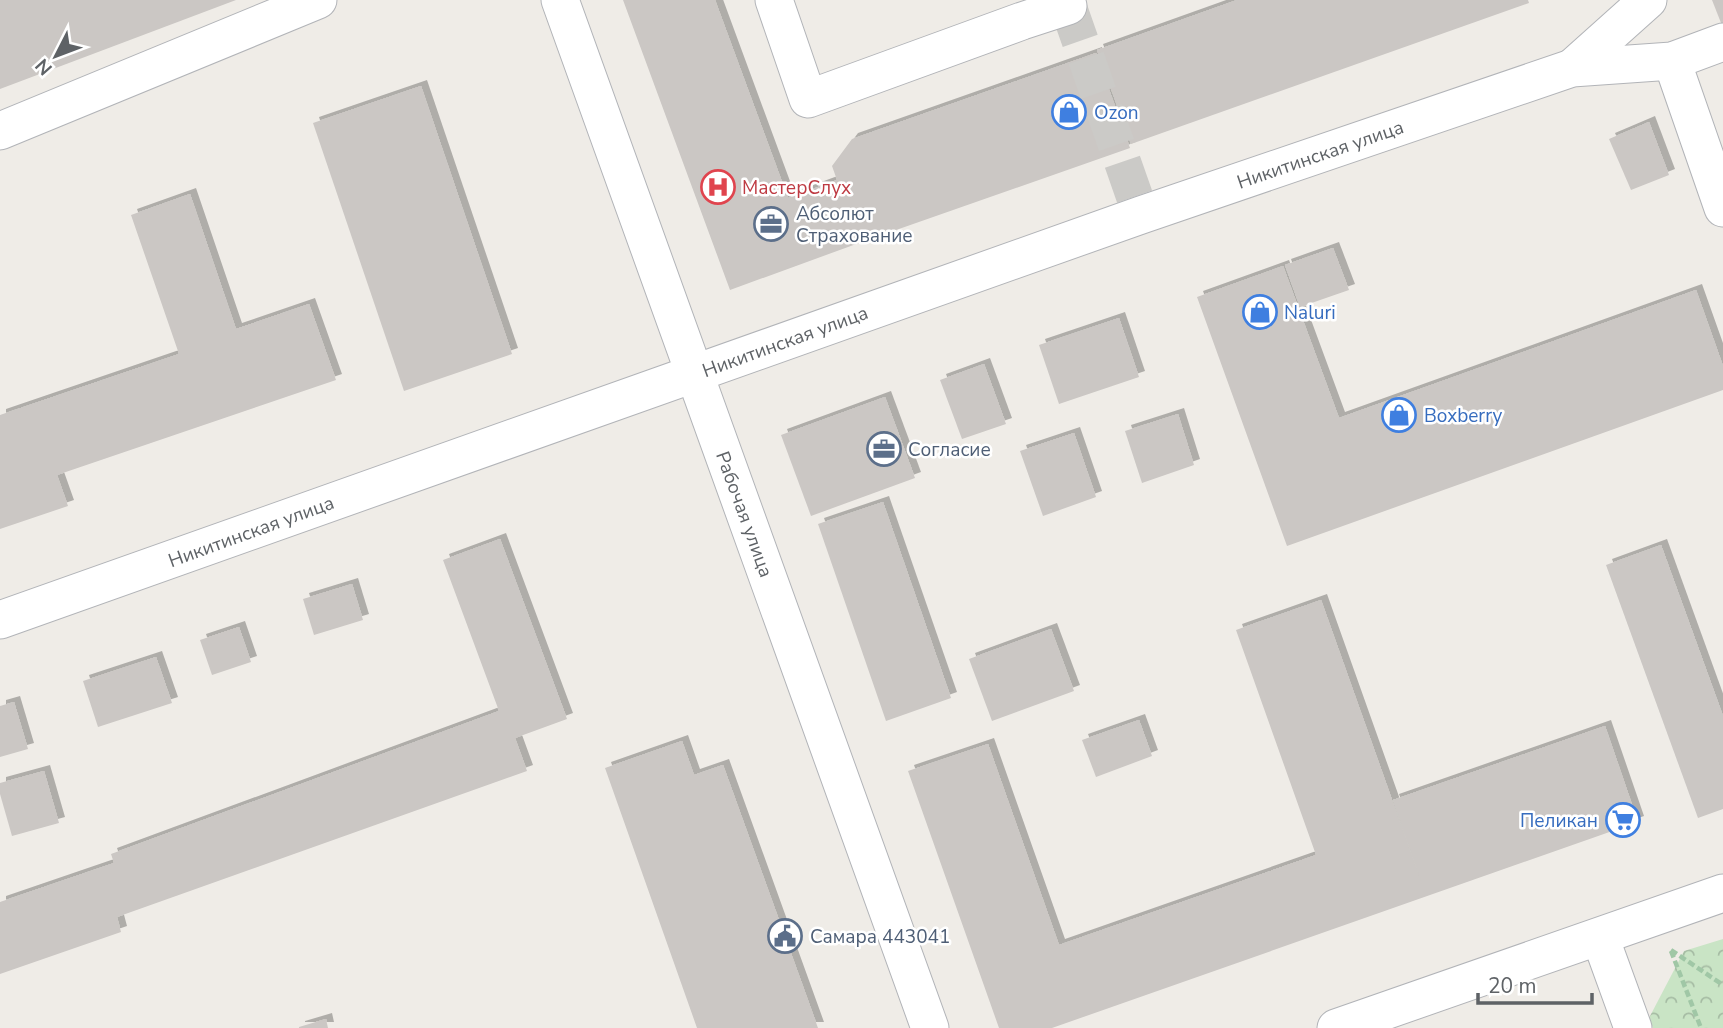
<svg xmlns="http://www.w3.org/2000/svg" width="1723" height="1028" font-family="'Nunito Sans',sans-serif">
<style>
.park{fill:url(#park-crowns)}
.building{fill:#cbc7c4;filter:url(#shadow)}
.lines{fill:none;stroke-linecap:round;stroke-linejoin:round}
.minor-tunnel{stroke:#cbcac7;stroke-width:37;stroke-dasharray:37 18;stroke-linecap:butt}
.minor-casing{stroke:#b2b4b8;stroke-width:39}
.path{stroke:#a0c7a6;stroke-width:4.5;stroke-dasharray:7 3.5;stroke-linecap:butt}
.minor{stroke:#fff;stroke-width:37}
.labels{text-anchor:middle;stroke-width:5;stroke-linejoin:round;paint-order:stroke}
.shop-label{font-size:19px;fill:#366cbe;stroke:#fff;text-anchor:start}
.street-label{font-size:19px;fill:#5e6266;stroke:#fff}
.health-label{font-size:19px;fill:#be3a42;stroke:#fff;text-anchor:start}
.service-label{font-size:19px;fill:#4e5e75;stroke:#fff;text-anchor:start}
</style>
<defs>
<pattern id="park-crowns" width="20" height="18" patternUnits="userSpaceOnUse" patternTransform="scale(1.75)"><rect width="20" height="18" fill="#c9e4c5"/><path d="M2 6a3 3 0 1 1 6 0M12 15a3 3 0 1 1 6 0" fill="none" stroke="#a6bca4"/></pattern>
<filter id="shadow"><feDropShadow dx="6" dy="-6" stdDeviation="0" flood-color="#0004"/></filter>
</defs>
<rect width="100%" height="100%" fill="#efece7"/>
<!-- park -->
<polygon class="park" points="1723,939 1723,1028 1653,1028 1649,1018 1684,951"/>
<!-- building -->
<g class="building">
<polygon points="0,0 236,0 0,89"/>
<polygon points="623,0 715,0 788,198 837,180 832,166 852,139 1096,53 1130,148 859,243 730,290"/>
<polygon points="1237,0 1528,0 1529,3 1131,144 1097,50"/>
<polygon points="1712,0 1723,0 1723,28"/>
<polygon points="421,86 512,354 404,391 313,123"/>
<polygon points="1649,122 1669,175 1631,190 1609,139"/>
<polygon points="190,194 236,329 309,304 336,380 57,475 68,506 0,529 0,415 179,354 131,215"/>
<polygon points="1333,248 1349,290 1300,307 1285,265"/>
<polygon points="1283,266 1339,418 1696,290 1723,366 1723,390 1287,546 1197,297"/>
<polygon points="1119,318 1139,377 1059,404 1039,345"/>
<polygon points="984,364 1006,424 962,439 940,380"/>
<polygon points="885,397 915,478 811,516 781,435"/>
<polygon points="1178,414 1194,465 1142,483 1125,431"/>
<polygon points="1074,433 1096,497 1043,516 1020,451"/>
<polygon points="883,502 951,698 886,721 818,524"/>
<polygon points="500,539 567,719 515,738 527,771 117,917 121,932 0,974 0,902 114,863 111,854 499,711 443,560"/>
<polygon points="1661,545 1723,716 1723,809 1698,818 1606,565"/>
<polygon points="352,584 363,620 314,635 303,599"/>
<polygon points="1321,600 1423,887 1393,800 1605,726 1638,822 1052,1028 999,1028 908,771 988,744 1059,945 1316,855 1236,630"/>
<polygon points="239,627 251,662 212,675 200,640"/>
<polygon points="1051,629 1074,691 992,721 969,659"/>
<polygon points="156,657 172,703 98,727 83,681"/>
<polygon points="14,702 28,749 0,757 0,706"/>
<polygon points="1139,720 1152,756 1096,777 1082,740"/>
<polygon points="682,741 694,775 723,765 818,1028 697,1028 605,768"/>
<polygon points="44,771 59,823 12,836 0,794 0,783"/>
<polygon points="326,1019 328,1028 299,1028 299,1027"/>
</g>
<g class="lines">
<!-- minor-tunnel -->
<polyline class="minor-tunnel" points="1068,6 1141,215"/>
<!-- minor casing -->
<g class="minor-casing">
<g id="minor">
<polyline points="560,0 930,1028"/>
<polyline points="774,0 808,99 1022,21 1068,6"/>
<polyline points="1672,61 1723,208"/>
<polyline points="1572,68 1648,0"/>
<polyline points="0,131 318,0"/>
<polyline points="0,620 1141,215 1572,68 1672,61 1723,42"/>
<polyline points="1600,937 1633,1028"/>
<polyline points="1336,1028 1723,893"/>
</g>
</g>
<!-- path -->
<g class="path">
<polyline points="1671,950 1723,985"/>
<polyline points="1671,951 1701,1028"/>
</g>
<!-- minor -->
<use href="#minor" class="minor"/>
</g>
<!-- icons -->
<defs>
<g id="shop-ring" transform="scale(1.75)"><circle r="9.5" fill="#fff" stroke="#3f7fe0" stroke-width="1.5"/><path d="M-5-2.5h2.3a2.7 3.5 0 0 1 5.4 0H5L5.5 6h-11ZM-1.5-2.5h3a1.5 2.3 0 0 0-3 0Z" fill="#3f7fe0"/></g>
<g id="hospital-ring" transform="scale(1.75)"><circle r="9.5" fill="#fff" stroke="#e0444e" stroke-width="1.5"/><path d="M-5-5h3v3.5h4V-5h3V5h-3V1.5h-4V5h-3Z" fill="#e0444e"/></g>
<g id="office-ring" transform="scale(1.75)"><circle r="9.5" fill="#fff" stroke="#5c6f8a" stroke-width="1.5"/><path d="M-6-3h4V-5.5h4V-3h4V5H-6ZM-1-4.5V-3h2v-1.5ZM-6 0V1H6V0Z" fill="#5c6f8a"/></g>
<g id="supermarket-ring" transform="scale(1.75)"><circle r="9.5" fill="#fff" stroke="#3f7fe0" stroke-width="1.5"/><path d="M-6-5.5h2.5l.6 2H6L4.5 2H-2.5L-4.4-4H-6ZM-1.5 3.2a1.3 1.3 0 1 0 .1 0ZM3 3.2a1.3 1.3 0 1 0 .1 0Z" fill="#3f7fe0"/></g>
<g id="civic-ring" transform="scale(1.75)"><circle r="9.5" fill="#fff" stroke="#5c6f8a" stroke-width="1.5"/><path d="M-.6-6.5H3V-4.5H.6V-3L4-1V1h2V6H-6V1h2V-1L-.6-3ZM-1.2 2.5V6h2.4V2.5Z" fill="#5c6f8a"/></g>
</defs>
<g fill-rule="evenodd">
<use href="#shop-ring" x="1069" y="112"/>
<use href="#hospital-ring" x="718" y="187"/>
<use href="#office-ring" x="771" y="224"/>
<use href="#shop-ring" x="1260" y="312"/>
<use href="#shop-ring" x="1399" y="415"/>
<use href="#office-ring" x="884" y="449"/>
<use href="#supermarket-ring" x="1623" y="820"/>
<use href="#civic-ring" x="785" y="936"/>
</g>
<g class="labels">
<!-- shop labels -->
<g class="shop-label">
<text x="1094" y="119">Ozon</text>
<text x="1284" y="319">Naluri</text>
<text x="1424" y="422">Boxberry</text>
<text x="1598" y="827" text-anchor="end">Пеликан</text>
</g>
<!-- street labels -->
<g class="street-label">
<text transform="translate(1320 154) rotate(-19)" y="7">Никитинская улица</text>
<text transform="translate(785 341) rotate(-20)" y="7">Никитинская улица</text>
<text transform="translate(745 514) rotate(70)" y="7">Рабочая улица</text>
<text transform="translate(251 531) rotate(-20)" y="7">Никитинская улица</text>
</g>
<!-- health labels -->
<g class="health-label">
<text x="742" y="194">МастерСлух</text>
</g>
<!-- service labels -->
<g class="service-label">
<text x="796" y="220">Абсолют<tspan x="796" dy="22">Страхование</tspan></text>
<text x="908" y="456">Согласие</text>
<text x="810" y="943">Самара 443041</text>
</g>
</g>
<!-- north arrow -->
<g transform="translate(56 56) rotate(228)" stroke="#ffffff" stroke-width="5" paint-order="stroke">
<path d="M0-5L12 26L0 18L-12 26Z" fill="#5e6266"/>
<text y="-10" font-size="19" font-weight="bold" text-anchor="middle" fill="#5e6266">N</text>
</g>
<!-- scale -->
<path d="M1478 993v10h114v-10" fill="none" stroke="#5e6266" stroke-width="3.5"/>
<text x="1488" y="993" font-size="21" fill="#5e6266" stroke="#ffffff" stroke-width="5" paint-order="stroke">20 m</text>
</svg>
